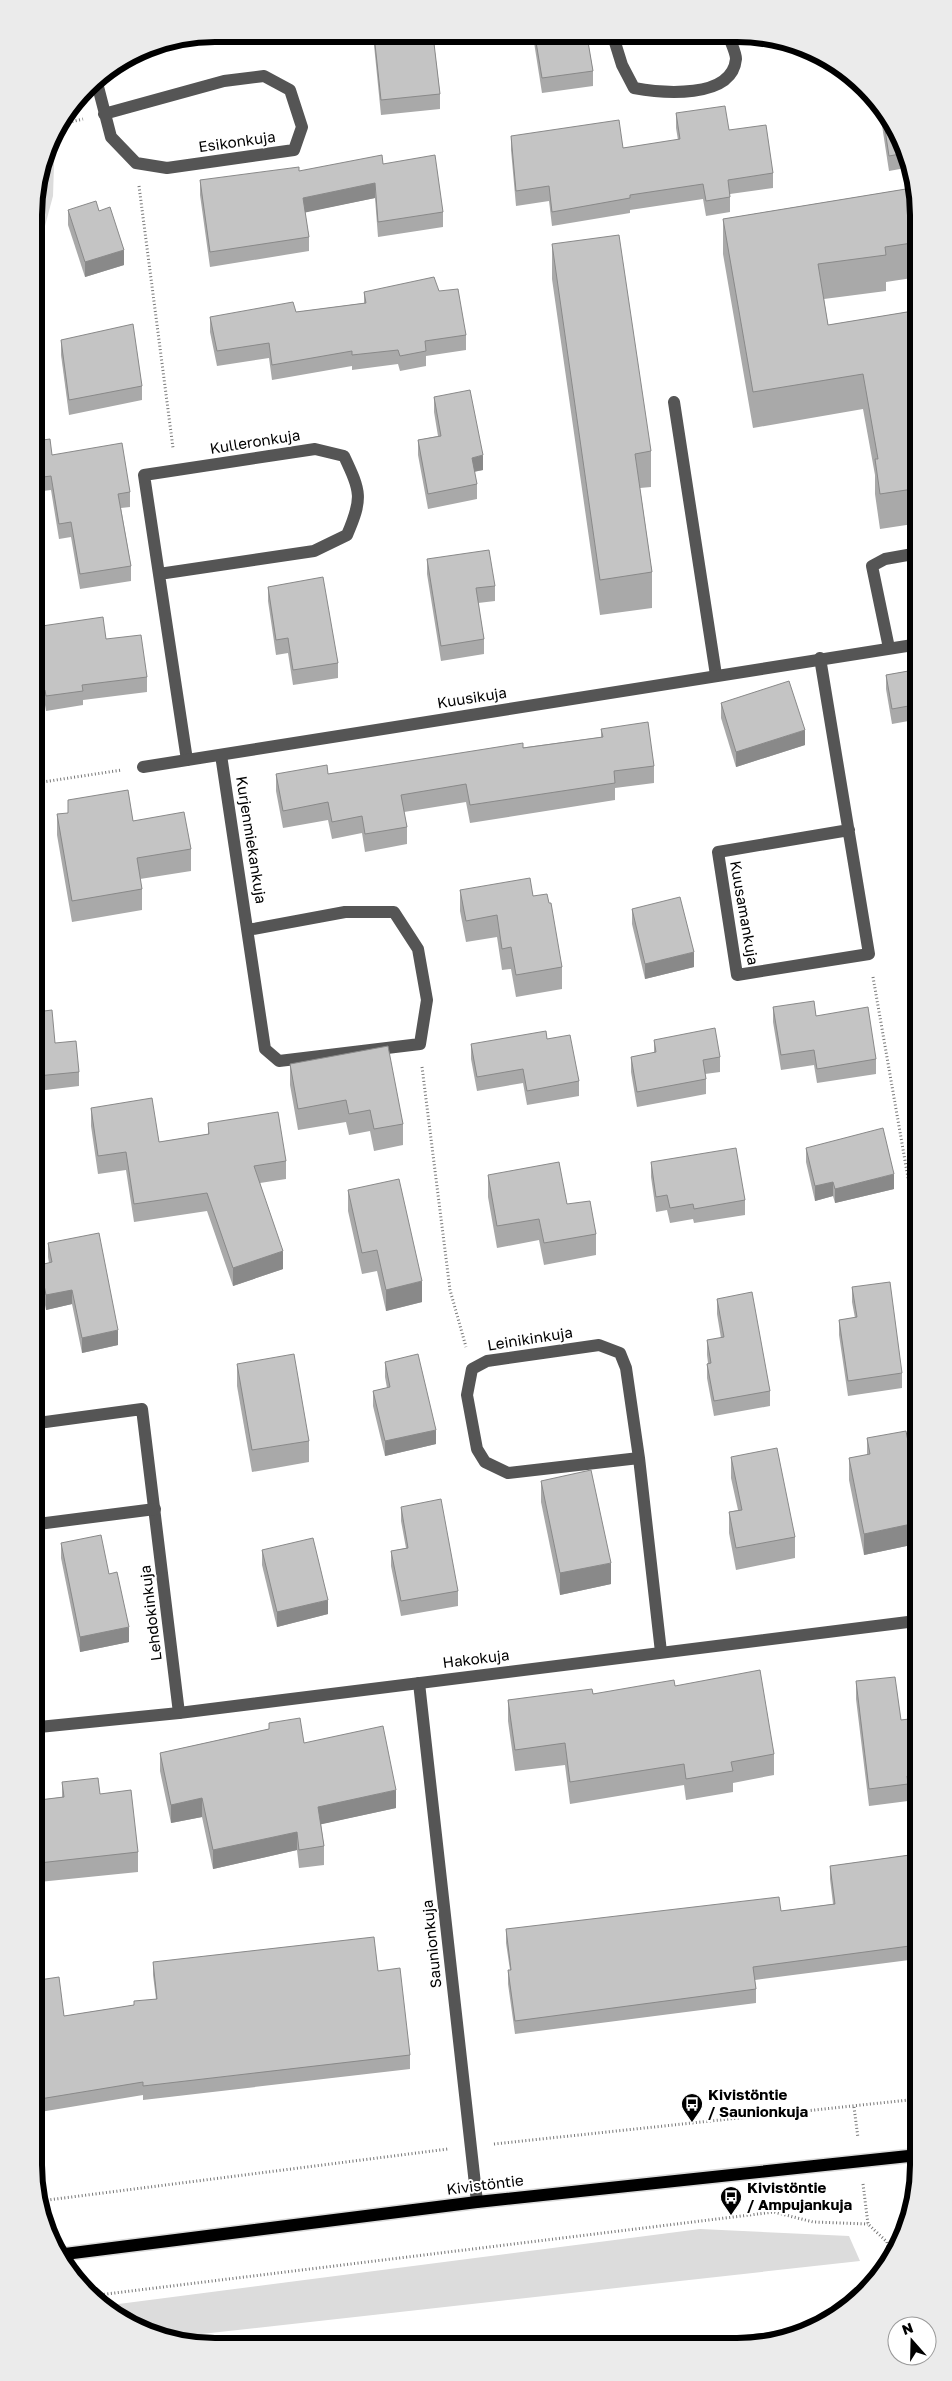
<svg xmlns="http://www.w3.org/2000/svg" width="952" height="2381" font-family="'Golos Text',sans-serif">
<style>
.green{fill:#dcdcdc}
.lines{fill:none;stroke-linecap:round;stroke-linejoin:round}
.major-casing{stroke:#dbdbdb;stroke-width:15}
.path{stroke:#777;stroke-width:3;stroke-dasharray:1 2.5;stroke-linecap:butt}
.minor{stroke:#555;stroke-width:12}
.major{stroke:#000;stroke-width:12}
.wall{fill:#a9a9a9}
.shaded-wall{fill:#898989}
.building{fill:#c4c4c4;stroke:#898989}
.labels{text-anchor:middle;stroke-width:4;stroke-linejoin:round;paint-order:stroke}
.street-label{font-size:15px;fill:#000;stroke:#fff}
.poi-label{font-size:15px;font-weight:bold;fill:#000;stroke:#fff;text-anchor:start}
.rim{fill:none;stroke:#000;stroke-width:6}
</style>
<rect width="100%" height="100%" fill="#fff"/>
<!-- green -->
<g class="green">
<polygon points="55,133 53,196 34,267 34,204"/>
<polygon points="700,2229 849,2236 860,2261 165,2338 135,2328 103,2306"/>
</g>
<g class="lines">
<!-- major casing -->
<g class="major-casing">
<polyline id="major" points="57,2255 477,2202 918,2155"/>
</g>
<!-- path -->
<g class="path">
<polyline points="62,124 83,119"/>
<polyline points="139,186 173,448"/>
<polyline points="36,783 122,770"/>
<polyline points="873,977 915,1218"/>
<polyline points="422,1067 450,1290 466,1347"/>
<polyline points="854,2107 858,2138"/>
<polyline points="494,2144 918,2099"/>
<polyline points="863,2184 868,2224 887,2242 889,2260"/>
<polyline points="40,2201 448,2149"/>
<polyline points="90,2296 774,2212 813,2222 868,2224"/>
</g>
<!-- minor -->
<g class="minor">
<path d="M 613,36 L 622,65 L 634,88 C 661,93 732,100 736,59 C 736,53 731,43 729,37"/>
<polyline points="96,79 111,137 136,163 167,168 294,150 302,127 290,90 264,76 224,81 104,114"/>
<polyline points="674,402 716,675"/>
<path d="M 159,574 L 314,551 L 347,535 C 363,498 361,492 344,456 L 315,449 L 144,475 L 187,760"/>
<polyline points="889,648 872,566 885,559 913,554"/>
<polyline points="820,658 869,954 737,975 718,852 849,830"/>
<polyline points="221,755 265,1049 279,1061 420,1044 427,1000 418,949 394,912 345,912 248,930"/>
<polyline points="143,767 913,645"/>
<polyline points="38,1423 142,1409 179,1713"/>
<polyline points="639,1458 508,1473 485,1462 477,1449 467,1395 472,1369 487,1361 599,1345 620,1353 626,1368 639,1458 661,1652"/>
<polyline points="38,1524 155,1509"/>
<polyline points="419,1683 477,2202"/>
<polyline points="39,1727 179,1713 916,1621"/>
</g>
<!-- major -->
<use href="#major" class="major"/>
</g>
<!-- wall -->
<g class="wall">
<polygon points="255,34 294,34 259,45"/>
<polygon points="373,35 433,35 440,94 440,109 381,115"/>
<polygon points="533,36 587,36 593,71 593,86 542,93"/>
<polygon points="879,106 894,125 911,167 889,171"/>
<polygon points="676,113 729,130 773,173 773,188 730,194 730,212 706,216 703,199 630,210 630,213 552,226 549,201 516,206 511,150 511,136 623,148 678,140 676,128"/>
<polygon points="383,164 443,212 443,227 378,237 375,198 305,212 309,237 309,251 210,267 200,195 200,180"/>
<polygon points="912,188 912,278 886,282 886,291 824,299 828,325 913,311 913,524 880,529 875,494 875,475 863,409 753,428 723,254 723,219"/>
<polygon points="68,210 99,211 124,265 85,277 68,225"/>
<polygon points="552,244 651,451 651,487 640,488 652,572 652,608 600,615 552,279"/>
<polygon points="439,291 466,335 466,350 426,356 426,366 400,371 398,364 352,370 352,366 272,380 269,358 217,366 210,332 210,317 296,312 364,303 364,292"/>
<polygon points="61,340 142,386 142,400 69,415 61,355"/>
<polygon points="434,397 483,470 474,472 477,484 477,499 428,509 418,455 418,440 438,436 434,412"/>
<polygon points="35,441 52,455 130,492 130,507 121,508 131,566 131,581 80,589 71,537 59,539 51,490 35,492"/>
<polygon points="427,559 495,586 495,601 478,603 484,639 484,654 441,661 427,574"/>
<polygon points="268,587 338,663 338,678 293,685 288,653 276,655 268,601"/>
<polygon points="35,627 106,639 147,677 147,692 83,700 83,705 46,711 45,705 36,706"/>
<polygon points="914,670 914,720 892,724 886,689 886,675"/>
<polygon points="721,703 805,745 736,767 721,718"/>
<polygon points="601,729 654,766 654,783 615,788 615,800 470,823 466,802 404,812 407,827 407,844 365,852 362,833 332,839 328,820 283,828 276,791 276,774 328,774 601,737"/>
<polygon points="57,814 133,821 191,849 191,871 140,879 142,889 142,910 72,922 57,835"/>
<polygon points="460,890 533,896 562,967 562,989 516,997 511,969 502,970 497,937 466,942 460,911"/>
<polygon points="632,909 694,967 645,979 632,924"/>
<polygon points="773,1007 816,1016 876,1059 876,1074 817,1083 814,1065 781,1070 773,1022"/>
<polygon points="36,1012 55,1043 79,1072 79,1086 37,1091"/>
<polygon points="547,1039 579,1081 579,1096 527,1105 523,1083 477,1091 471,1059 471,1044"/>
<polygon points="654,1040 720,1057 720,1072 705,1074 706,1079 706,1094 637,1107 631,1072 631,1057 654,1053"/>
<polygon points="290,1064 403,1124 403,1145 374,1151 370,1131 349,1135 346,1122 298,1130 290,1085"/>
<polygon points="91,1108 159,1142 208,1134 208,1123 286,1161 286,1179 260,1183 283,1269 233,1286 207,1211 134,1222 126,1170 98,1174 91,1126"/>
<polygon points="806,1148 894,1189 835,1203 833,1196 815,1201 806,1162"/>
<polygon points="651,1162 745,1200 745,1215 694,1223 693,1219 670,1223 667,1210 656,1212 651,1177"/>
<polygon points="488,1175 567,1204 596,1234 596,1255 544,1265 539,1240 497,1248 488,1197"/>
<polygon points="348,1190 422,1302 386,1311 377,1271 362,1274 348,1211"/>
<polygon points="48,1243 118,1345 82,1353 72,1304 46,1310 40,1280 40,1265 49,1263 48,1257"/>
<polygon points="852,1287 902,1373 902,1388 848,1396 839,1335 839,1320 855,1318 852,1302"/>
<polygon points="717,1299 770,1391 770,1406 714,1416 707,1378 707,1364 708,1363 707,1355 707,1340 721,1338 717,1314"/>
<polygon points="385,1362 436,1444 385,1456 373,1406 373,1391 387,1388 385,1377"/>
<polygon points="237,1364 309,1441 309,1462 252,1472 237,1386"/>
<polygon points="867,1438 916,1482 916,1544 864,1555 849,1480 849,1458 867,1455"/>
<polygon points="731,1457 795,1537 795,1558 736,1570 729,1533 729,1512 738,1510 731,1478"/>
<polygon points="541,1481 611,1584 560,1595 541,1502"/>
<polygon points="401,1507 458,1591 458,1606 401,1616 391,1566 391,1551 406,1548 401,1521"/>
<polygon points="61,1543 109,1574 129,1642 80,1652 61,1558"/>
<polygon points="262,1550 328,1614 277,1627 262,1565"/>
<polygon points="856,1681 901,1720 917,1718 917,1792 908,1793 908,1801 869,1806 856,1699"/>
<polygon points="675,1686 774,1754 774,1775 733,1783 733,1792 686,1800 684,1785 570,1804 565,1765 515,1771 508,1721 508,1700 593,1694"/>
<polygon points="269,1723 304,1743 396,1808 321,1824 324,1846 324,1865 299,1868 297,1850 213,1869 202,1817 171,1823 160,1771 160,1753 269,1729"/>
<polygon points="62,1782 100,1794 138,1852 138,1872 39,1882 39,1800 62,1797"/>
<polygon points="917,1854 917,1959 755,1980 756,1989 756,2003 515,2034 508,1984 508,1970 510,1970 506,1943 506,1929 781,1911 833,1904 830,1879 830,1866"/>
<polygon points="153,1962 378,1971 410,2055 410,2069 143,2100 143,2095 40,2112 39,1980 64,2016 134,2005 156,1999 153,1975"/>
</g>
<!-- shaded-wall -->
<g class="shaded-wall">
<polygon points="259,34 294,34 259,45"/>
<polygon points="375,183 375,198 303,213 303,198"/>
<polygon points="124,250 124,265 85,277 85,262"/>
<polygon points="483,455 483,470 472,472 472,458"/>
<polygon points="805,730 805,745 736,767 736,752"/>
<polygon points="694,952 694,967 645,979 645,964"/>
<polygon points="894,1174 894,1189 835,1203 835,1189"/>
<polygon points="833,1182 833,1196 815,1201 815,1186"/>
<polygon points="283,1251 283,1269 233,1286 233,1268"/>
<polygon points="422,1281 422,1302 386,1311 386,1290"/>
<polygon points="72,1290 72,1304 46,1310 46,1295"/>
<polygon points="118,1330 118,1345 82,1353 82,1338"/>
<polygon points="436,1430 436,1444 385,1456 385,1441"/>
<polygon points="916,1523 916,1544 864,1555 864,1534"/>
<polygon points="611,1563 611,1584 560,1595 560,1573"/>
<polygon points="328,1600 328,1614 277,1627 277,1612"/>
<polygon points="129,1627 129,1642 80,1652 80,1637"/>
<polygon points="396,1790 396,1808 318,1825 318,1807"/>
<polygon points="202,1798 202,1817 171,1823 171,1805"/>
<polygon points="297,1832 297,1850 213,1869 213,1850"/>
</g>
<!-- building -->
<g class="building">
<polygon points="374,35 433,35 440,94 381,100"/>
<polygon points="535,36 587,36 593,71 542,78"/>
<polygon points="725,106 729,130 766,125 773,173 728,180 730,197 706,201 703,184 630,195 630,198 552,212 549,186 516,191 511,136 619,120 623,148 680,139 676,113"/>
<polygon points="882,110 894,125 906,153 889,156"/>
<polygon points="382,155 383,164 435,155 443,212 378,222 375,183 303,198 309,237 210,252 200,180 299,167 299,171"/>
<polygon points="912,188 912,243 885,247 886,255 818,264 828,325 913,311 913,489 880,494 875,459 878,459 863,374 753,392 723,219"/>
<polygon points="96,201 99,211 110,207 124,250 85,262 68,210"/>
<polygon points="619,235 651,451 635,454 652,572 600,580 552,244"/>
<polygon points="434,277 439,291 458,289 466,335 425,341 426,351 400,356 398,350 352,355 352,351 272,365 269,343 217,351 210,317 293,302 296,312 366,303 364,292"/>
<polygon points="133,324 142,386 69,400 61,340"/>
<polygon points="470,390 483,455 472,458 477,484 428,494 418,440 441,436 434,397"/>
<polygon points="50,439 52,455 122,443 130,492 118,494 131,566 80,574 71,522 59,524 51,476 35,478 35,441"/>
<polygon points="489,550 495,586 476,588 484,639 441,646 427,559"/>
<polygon points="323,577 338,663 293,670 288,638 276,640 268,587"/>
<polygon points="103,617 106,639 141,635 147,677 82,685 83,691 46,696 45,690 36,691 35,627"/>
<polygon points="914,670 914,705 892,709 886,675"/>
<polygon points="789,681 805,730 736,752 721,703"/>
<polygon points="648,722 654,766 614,771 615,783 470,805 466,784 401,795 407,827 365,834 362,816 332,822 328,802 283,811 276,774 327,765 328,774 523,743 523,748 603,737 601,729"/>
<polygon points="128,790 133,821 184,812 191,849 137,858 142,889 72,901 57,814 68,813 68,800"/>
<polygon points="530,878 533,896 547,894 549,903 551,903 562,967 516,975 511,947 502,949 497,915 466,921 460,890"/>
<polygon points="680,897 694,952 645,964 632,909"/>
<polygon points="814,1001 816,1016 868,1007 876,1059 817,1069 814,1050 781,1055 773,1007"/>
<polygon points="52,1010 55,1043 76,1041 79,1072 37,1076 36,1012"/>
<polygon points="715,1028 720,1057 703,1060 706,1079 637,1092 631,1057 656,1052 654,1040"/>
<polygon points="546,1031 547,1039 570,1035 579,1081 527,1091 523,1069 477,1077 471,1044"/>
<polygon points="388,1046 403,1124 374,1129 370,1110 349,1114 346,1100 298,1109 290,1064"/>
<polygon points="152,1098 159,1142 209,1134 208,1123 278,1112 286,1161 254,1166 283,1251 233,1268 207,1193 134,1204 126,1152 98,1156 91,1108"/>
<polygon points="883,1128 894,1174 835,1189 833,1182 815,1186 806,1148"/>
<polygon points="736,1148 745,1200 694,1209 693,1204 670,1208 667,1195 656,1197 651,1162"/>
<polygon points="559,1162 567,1204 590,1201 596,1234 544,1243 539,1219 497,1226 488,1175"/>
<polygon points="399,1179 422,1281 386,1290 377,1250 362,1253 348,1190"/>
<polygon points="99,1233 118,1330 82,1338 72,1290 46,1295 40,1265 52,1262 48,1243"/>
<polygon points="890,1282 902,1373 848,1381 839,1320 857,1317 852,1287"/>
<polygon points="752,1292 770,1391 714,1401 707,1364 711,1363 707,1340 724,1337 717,1299"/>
<polygon points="294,1354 309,1441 252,1450 237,1364"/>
<polygon points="418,1354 436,1430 385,1441 373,1391 390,1387 385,1362"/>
<polygon points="906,1431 916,1482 916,1523 864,1534 849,1458 870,1454 867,1438"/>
<polygon points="777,1448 795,1537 736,1548 729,1512 742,1510 731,1457"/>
<polygon points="591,1470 611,1563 560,1573 541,1481"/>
<polygon points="441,1499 458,1591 401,1601 391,1551 408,1548 401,1507"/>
<polygon points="101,1535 109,1574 117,1572 129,1627 80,1637 61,1543"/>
<polygon points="313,1538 328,1600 277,1612 262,1550"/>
<polygon points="760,1670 774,1754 731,1762 733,1771 686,1779 684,1764 570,1782 565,1743 515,1750 508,1700 592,1689 593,1694 674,1680 675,1686"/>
<polygon points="895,1677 901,1720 917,1718 917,1774 907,1776 908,1784 869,1789 856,1681"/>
<polygon points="300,1718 304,1743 383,1726 396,1790 318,1807 324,1846 299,1850 297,1832 213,1850 202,1798 171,1805 160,1753 269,1729 269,1723"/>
<polygon points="98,1778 100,1794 131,1790 138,1852 39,1863 39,1800 64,1797 62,1782"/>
<polygon points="917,1854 917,1945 753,1967 756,1989 515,2021 508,1970 511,1970 506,1929 779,1897 781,1911 835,1904 830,1866"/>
<polygon points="374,1937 378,1971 400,1968 410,2055 143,2086 143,2082 40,2099 39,1980 59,1977 64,2016 134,2005 134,2001 157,1999 153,1962"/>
<polygon points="805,2331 783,2341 691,2342 774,2332 775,2335"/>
</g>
<!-- icons -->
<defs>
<g id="bus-pin" transform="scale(1.125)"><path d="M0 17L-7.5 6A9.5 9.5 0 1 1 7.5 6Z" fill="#000" stroke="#fff"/><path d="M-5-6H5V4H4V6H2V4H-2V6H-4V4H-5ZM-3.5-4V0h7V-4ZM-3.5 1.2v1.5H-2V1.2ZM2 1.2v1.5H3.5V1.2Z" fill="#fff"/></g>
</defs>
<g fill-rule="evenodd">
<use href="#bus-pin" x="692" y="2104"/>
<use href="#bus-pin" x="731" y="2197"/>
</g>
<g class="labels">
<!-- street labels -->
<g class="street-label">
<text transform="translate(237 142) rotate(-8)" y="5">Esikonkuja</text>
<text transform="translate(255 442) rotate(-9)" y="5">Kulleronkuja</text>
<text transform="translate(472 698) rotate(-9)" y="5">Kuusikuja</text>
<text transform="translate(251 840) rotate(81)" y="5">Kurjenmiekankuja</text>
<text transform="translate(744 913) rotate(80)" y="5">Kuusamankuja</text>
<text transform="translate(530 1339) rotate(-9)" y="5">Leinikinkuja</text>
<text transform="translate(151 1613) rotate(-97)" y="5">Lehdokinkuja</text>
<text transform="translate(476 1659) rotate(-7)" y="5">Hakokuja</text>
<text transform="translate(432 1944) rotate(-96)" y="5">Saunionkuja</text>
<text transform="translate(485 2185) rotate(-7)" y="5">Kivistöntie</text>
</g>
<!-- poi labels -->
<g class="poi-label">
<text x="708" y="2100">Kivistöntie<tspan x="708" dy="17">/ Saunionkuja</tspan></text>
<text x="747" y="2193">Kivistöntie<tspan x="747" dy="17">/ Ampujankuja</tspan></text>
</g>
</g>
<!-- crop -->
<path d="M0 0H952V2381H0ZM215 42H737A173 173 0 0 1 910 215V2165A173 173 0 0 1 737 2338H215A173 173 0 0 1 42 2165V215A173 173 0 0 1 215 42Z" fill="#ebebeb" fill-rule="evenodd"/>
<path class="rim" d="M215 42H737A173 173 0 0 1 910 215V2165A173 173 0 0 1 737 2338H215A173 173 0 0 1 42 2165V215A173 173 0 0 1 215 42Z"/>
<!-- north arrow -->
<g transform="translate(912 2341) rotate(340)"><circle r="24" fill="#ffffff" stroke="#999999"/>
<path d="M0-4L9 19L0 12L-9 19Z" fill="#000000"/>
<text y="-8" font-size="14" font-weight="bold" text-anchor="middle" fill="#000000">N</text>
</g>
</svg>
